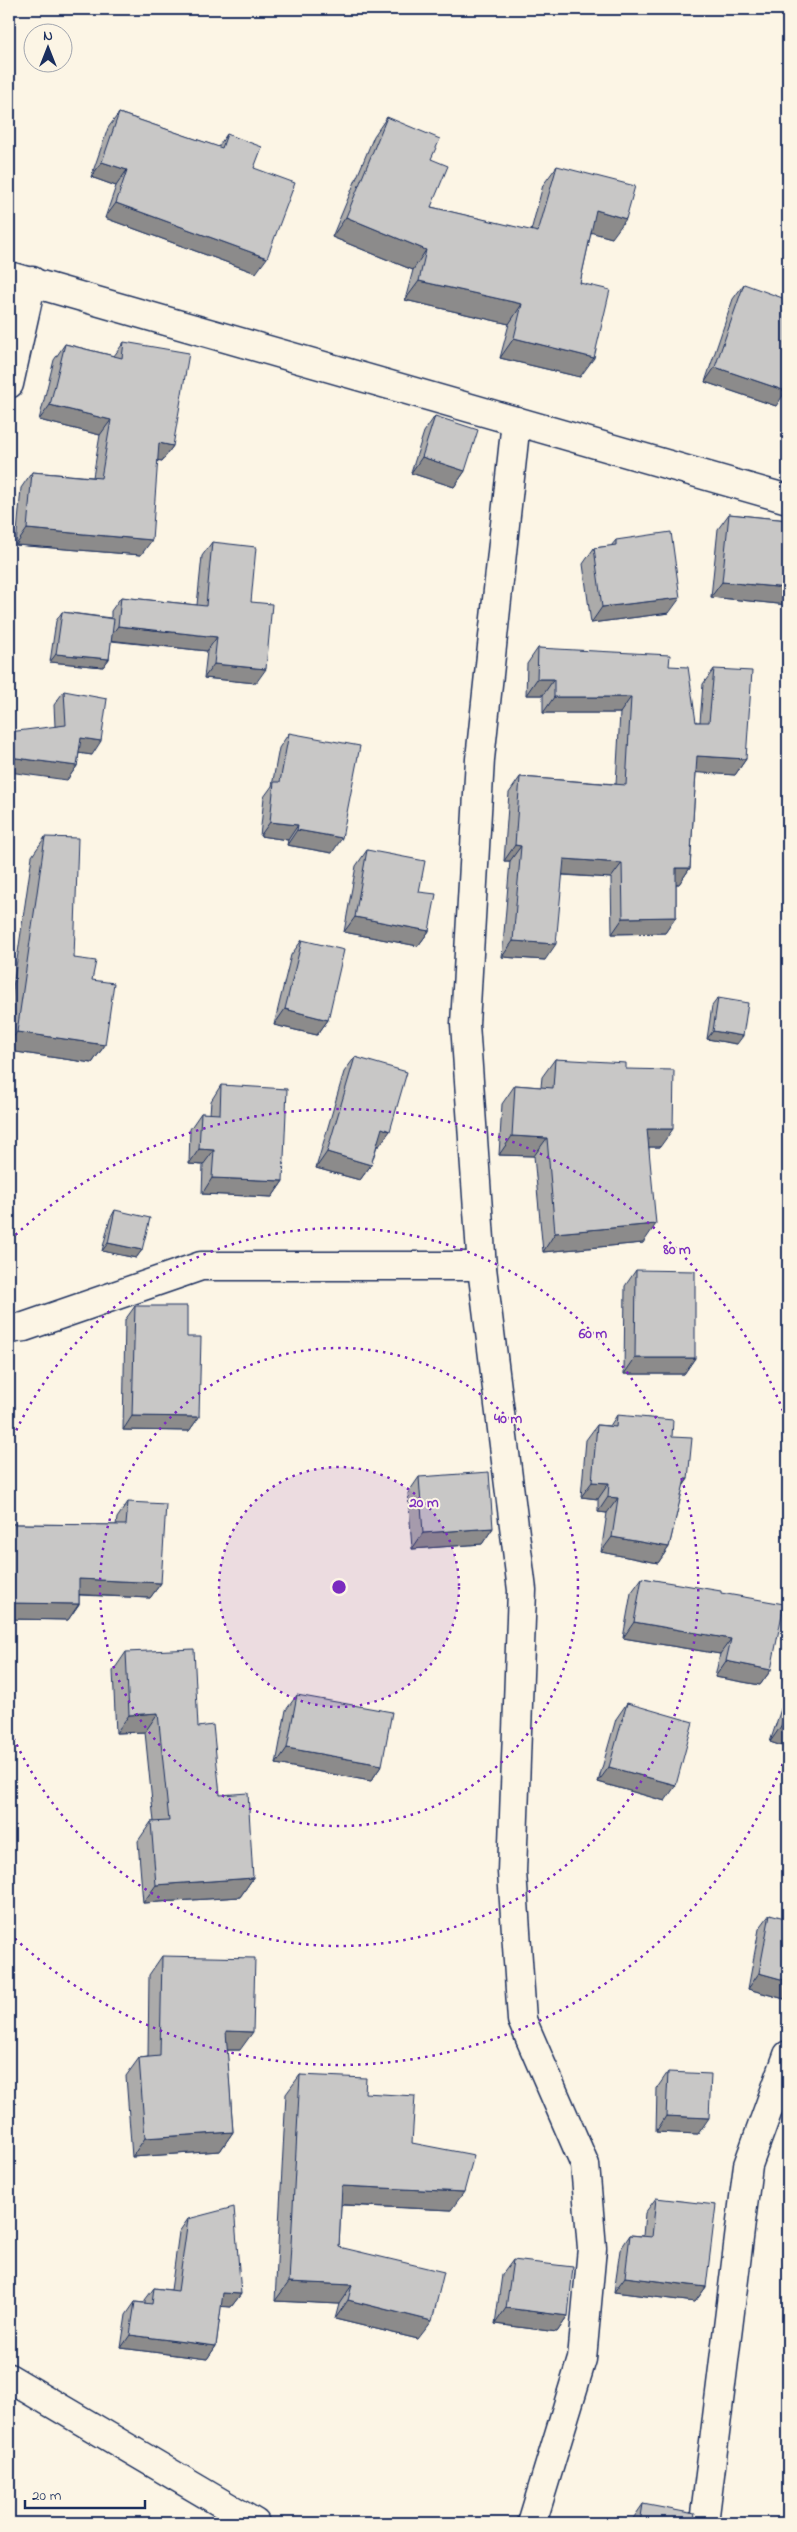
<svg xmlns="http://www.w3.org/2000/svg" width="797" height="2532" font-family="'Indie Flower',sans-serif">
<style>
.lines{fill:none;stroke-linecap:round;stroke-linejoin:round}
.minor-casing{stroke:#1b2f5e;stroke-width:31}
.major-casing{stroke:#1b2f5e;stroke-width:31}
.minor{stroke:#fcf5e5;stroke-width:28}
.major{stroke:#fcf5e5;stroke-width:28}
.wall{fill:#acabaa;stroke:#1b2f5e}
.shaded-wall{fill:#8c8b8b;stroke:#1b2f5e}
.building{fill:#c8c7c6;stroke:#1b2f5e}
.ring{fill:none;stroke:#7b2cbf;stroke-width:2.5;stroke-dasharray:2.5 5}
.centre{fill:#7b2cbf;stroke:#fcf5e5;stroke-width:2.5}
.ring-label{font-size:15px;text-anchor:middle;font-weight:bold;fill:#7b2cbf;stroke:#fcf5e5;stroke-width:4;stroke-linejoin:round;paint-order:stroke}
</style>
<rect width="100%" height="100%" fill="#fcf5e5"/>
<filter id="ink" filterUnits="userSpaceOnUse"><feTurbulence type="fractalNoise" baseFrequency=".02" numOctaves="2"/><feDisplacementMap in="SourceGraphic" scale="10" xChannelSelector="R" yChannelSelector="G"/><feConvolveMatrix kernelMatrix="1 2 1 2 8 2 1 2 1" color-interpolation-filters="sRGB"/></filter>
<g filter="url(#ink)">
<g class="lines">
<!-- minor casing -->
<g class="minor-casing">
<g id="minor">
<polyline points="9,384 32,281"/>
<polyline points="516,421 480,759 465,1024 482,1268 522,1590 512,1872 522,2020 585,2165 592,2248 582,2359 532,2523"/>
<polyline points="9,1329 24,1327 201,1266 482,1266"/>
<polyline points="704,2523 748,2165 788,2055"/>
</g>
</g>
<!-- major casing -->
<g class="major-casing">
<g id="major">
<polyline points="9,276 788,499"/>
<polyline points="9,2378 255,2523"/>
</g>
</g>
<!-- minor -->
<use href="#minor" class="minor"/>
<!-- major -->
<use href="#major" class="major"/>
</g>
<!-- wall -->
<g class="wall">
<polygon points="119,113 218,147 227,134 254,168 256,273 105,218 116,186 91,177 108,128"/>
<polygon points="387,117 431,159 431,207 531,231 543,185 557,166 612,238 591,232 580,283 580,377 500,358 509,324 405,300 413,270 332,237 374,136"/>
<polygon points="744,284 776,406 705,382 733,299"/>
<polygon points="124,342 173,446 162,461 158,460 141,555 16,545 21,488 32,472 93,477 100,435 39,420 54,360 65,344 114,356"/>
<polygon points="435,416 465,471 454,487 411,473 424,432"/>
<polygon points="729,514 788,520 788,605 711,597 718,529"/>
<polygon points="616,540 669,613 591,623 583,564 594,548 611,546"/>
<polygon points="212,542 251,602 256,683 204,678 207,651 111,641 109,659 103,667 50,662 56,621 62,612 111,618 111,611 121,597 197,605 202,556"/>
<polygon points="538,648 669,666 696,722 700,722 703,684 714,669 746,759 735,775 696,772 690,868 679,884 676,884 676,917 665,933 612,934 611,878 562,875 545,960 502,957 510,861 504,861 509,793 520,777 616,784 620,713 543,713 543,695 526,695 527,664"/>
<polygon points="64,691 92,755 79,753 77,766 67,780 55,726 54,705"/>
<polygon points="289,733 332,853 287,845 288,840 260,836 264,797 272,786 279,748"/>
<polygon points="45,837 74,958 92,980 105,1045 92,1063 9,1051 9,1015 32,856"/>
<polygon points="367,850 419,892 429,931 418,946 344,932 356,866"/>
<polygon points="302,940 328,1020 317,1035 274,1025 291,955"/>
<polygon points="718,998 737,1044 707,1039 712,1006"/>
<polygon points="355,1057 379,1146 377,1146 371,1165 360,1180 316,1168 344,1072"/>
<polygon points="555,1059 626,1069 660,1147 649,1147 643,1243 543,1252 534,1156 499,1155 502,1104 515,1085 541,1087 542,1077"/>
<polygon points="221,1085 283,1181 272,1197 202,1194 203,1165 189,1164 190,1129 201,1113 210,1114 211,1101"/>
<polygon points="115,1210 142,1250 136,1258 102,1251 110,1219"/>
<polygon points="636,1270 695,1358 684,1374 624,1374 625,1286"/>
<polygon points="135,1306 187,1337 199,1417 189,1431 123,1430 125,1320"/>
<polygon points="617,1415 672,1437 688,1479 683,1486 669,1547 658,1563 601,1552 607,1513 598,1512 598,1499 581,1497 586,1440 597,1425 610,1426"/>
<polygon points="419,1477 493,1528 482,1544 412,1549 408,1493"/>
<polygon points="128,1502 161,1583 150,1598 79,1595 79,1604 68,1620 9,1619 9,1527 11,1524 116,1525 117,1518"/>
<polygon points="642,1578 721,1593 771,1670 760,1685 715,1677 720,1654 623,1638 631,1593"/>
<polygon points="126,1652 198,1727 220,1795 253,1878 240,1897 143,1903 138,1841 151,1822 154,1822 145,1732 116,1733 113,1671"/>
<polygon points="788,1688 788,1748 770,1742"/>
<polygon points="297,1695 382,1765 371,1781 276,1764 286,1710"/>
<polygon points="627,1703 665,1801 598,1782 616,1719"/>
<polygon points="770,1914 788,2000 748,1989 759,1929"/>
<polygon points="162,1956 240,2050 227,2050 233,2132 220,2151 132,2157 126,2076 139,2058 148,2057 149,1975"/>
<polygon points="668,2072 698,2134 656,2132 657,2088"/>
<polygon points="300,2075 365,2093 412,2143 451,2210 341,2205 339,2247 418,2339 335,2319 339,2304 275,2301 286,2094"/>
<polygon points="656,2198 706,2287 695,2302 614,2292 620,2250 630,2235 643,2236 645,2213"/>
<polygon points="188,2219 241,2294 231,2307 221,2306 216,2346 207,2359 121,2348 126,2315 135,2302 145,2303 145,2300 154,2288 171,2290 179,2232"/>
<polygon points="513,2260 568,2316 557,2332 495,2324 502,2275"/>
<polygon points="643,2504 693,2523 632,2523 632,2520"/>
</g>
<!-- shaded-wall -->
<g class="shaded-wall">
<polygon points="102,162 127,170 116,186 91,177"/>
<polygon points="116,203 267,258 256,273 105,218"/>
<polygon points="596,210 626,219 612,238 582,230"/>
<polygon points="346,217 426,250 413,270 332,237"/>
<polygon points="419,281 522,304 509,324 405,300"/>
<polygon points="514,338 594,358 580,377 500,358"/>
<polygon points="715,367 786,391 776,406 705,382"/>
<polygon points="50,405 111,420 100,435 39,420"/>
<polygon points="159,443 173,446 162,461 148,459"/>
<polygon points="422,457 465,471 454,487 411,473"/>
<polygon points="27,529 152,540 141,555 16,545"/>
<polygon points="722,582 788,588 788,605 711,597"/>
<polygon points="680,598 669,613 591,623 602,607"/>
<polygon points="118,626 217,637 207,651 108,640"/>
<polygon points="56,654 109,659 103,667 50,662"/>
<polygon points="214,664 266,669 256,683 204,678"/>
<polygon points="537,679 554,679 543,695 526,695"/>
<polygon points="554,697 631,697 620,713 543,713"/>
<polygon points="81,738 101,741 92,755 71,752"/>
<polygon points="697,756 746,759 735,775 686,772"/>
<polygon points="9,757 77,766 67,780 9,772"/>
<polygon points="270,822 298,825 288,840 260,836"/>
<polygon points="297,830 342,838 332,853 287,845"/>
<polygon points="515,845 521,846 510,861 504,861"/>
<polygon points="564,859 622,863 611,878 553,874"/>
<polygon points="676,868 690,868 679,884 665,883"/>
<polygon points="355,917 429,931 418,946 344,932"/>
<polygon points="676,917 665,933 612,934 623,918"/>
<polygon points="513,941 556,944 545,960 502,957"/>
<polygon points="285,1009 328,1020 317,1035 274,1025"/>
<polygon points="713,1031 743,1036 737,1044 707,1039"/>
<polygon points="17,1032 105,1045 92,1063 9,1051 9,1043"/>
<polygon points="382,1128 390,1131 379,1146 371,1144"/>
<polygon points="647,1129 673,1129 660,1147 634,1147"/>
<polygon points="512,1136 547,1138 534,1156 499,1155"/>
<polygon points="199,1149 214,1150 203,1165 189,1164"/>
<polygon points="327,1152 371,1165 360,1180 316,1168"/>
<polygon points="212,1178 283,1181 272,1197 202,1194"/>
<polygon points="656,1224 643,1243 543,1252 555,1233"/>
<polygon points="108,1243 142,1250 136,1258 102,1251"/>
<polygon points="635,1358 695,1358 684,1374 624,1374"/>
<polygon points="132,1416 199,1417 189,1431 123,1430"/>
<polygon points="685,1479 688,1479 677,1495"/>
<polygon points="592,1482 609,1483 598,1499 581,1497"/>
<polygon points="608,1497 618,1498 607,1513 598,1512"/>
<polygon points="493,1528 482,1544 412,1549 423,1533"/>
<polygon points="612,1537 669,1547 658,1563 601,1552"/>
<polygon points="79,1579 161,1583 150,1598 68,1594"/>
<polygon points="10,1603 79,1604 68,1620 9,1619 9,1605"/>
<polygon points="634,1622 731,1639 720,1654 623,1638"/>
<polygon points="726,1661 771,1670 760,1685 715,1677"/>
<polygon points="158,1713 145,1732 116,1733 129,1715"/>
<polygon points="781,1726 788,1729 788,1748 770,1742"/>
<polygon points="287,1748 382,1765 371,1781 276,1764"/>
<polygon points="609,1767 676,1785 665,1801 598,1782"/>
<polygon points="253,1878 240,1897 143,1903 156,1885"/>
<polygon points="759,1973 788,1981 788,2000 748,1989"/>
<polygon points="226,2031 253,2032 240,2050 213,2050"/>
<polygon points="666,2116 709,2118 698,2134 656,2132"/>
<polygon points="233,2132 220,2151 132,2157 145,2138"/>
<polygon points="342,2186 464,2192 451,2210 328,2204"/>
<polygon points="625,2277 706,2287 695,2302 614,2292"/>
<polygon points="289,2282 352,2285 339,2304 275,2301"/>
<polygon points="223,2293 241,2294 231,2307 214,2306"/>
<polygon points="348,2300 432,2321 418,2339 335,2319"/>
<polygon points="506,2308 568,2316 557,2332 495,2324"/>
<polygon points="130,2335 216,2346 207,2359 121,2348"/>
</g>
<!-- building -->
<g class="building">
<polygon points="119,113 222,148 227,134 262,147 254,168 295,183 267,258 116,203 127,170 102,162"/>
<polygon points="387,117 440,139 431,159 448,166 431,207 538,232 557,166 635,186 626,219 596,210 580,283 610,290 594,358 514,338 522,304 419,281 426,250 346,217"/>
<polygon points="744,284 788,300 788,386 786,391 715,367"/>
<polygon points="124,342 189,353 173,446 159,443 152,540 27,529 32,472 101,478 111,420 50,405 65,344 122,358"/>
<polygon points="435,416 478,430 465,471 422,457"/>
<polygon points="729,514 788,520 788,588 722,582"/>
<polygon points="671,532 680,598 602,607 594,548 616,545 616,540"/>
<polygon points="212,542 256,547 251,602 272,604 266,669 214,664 217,637 118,626 121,597 206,606"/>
<polygon points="62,612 114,619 109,659 56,654"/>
<polygon points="538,648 670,655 669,666 688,667 696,722 709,722 714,669 752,671 746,759 697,756 690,868 676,868 676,917 623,918 622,863 564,859 556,944 513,941 521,846 515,845 520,777 626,785 631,697 554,697 554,679 537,679"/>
<polygon points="64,691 107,699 101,741 81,738 77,766 9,757 9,732 66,725"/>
<polygon points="289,733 360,746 342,838 297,830 298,825 270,822 274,782 280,782"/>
<polygon points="45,837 78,838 74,958 96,961 92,980 114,983 105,1045 17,1032"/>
<polygon points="367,850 425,861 419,892 436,894 429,931 355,917"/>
<polygon points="302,940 344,950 328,1020 285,1009"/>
<polygon points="718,998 748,1003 743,1036 713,1031"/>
<polygon points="355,1057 407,1072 390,1131 382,1128 371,1165 327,1152"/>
<polygon points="555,1059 626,1063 626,1069 674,1070 673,1129 647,1129 656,1224 555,1233 547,1138 512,1136 515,1085 553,1088"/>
<polygon points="221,1085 287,1089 283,1181 212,1178 214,1150 199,1149 201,1113 220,1114"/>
<polygon points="115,1210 150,1218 142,1250 108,1243"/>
<polygon points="636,1270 695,1271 695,1358 635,1358"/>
<polygon points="135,1306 187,1306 187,1337 201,1337 199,1417 132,1416"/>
<polygon points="617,1415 673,1420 672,1437 692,1438 688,1479 685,1479 669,1547 612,1537 618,1498 608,1497 609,1483 592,1482 597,1425 616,1427"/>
<polygon points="489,1472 493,1528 423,1533 419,1477"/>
<polygon points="128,1502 166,1504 161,1583 79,1579 79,1604 10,1603 11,1524 126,1525"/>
<polygon points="642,1578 721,1591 721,1593 784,1604 771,1670 726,1661 731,1639 634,1622"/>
<polygon points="194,1649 198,1727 213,1725 220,1795 248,1793 253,1878 156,1885 151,1822 169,1821 158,1713 129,1715 126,1652"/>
<polygon points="297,1695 392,1712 382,1765 287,1748"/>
<polygon points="627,1703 693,1722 676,1785 609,1767"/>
<polygon points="788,1703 788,1729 781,1726"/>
<polygon points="770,1914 788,1919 788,1981 759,1973"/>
<polygon points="162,1956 255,1958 253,2032 226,2031 233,2132 145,2138 139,2058 160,2056"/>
<polygon points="668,2072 711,2074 709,2118 666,2116"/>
<polygon points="300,2075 366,2078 365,2093 415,2096 412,2143 474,2155 464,2192 342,2186 339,2247 444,2272 432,2321 348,2300 352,2285 289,2282"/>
<polygon points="656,2198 716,2205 706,2287 625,2277 630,2235 652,2237"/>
<polygon points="234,2207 241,2294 223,2293 216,2346 130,2335 135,2302 152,2304 154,2288 178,2291 188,2219"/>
<polygon points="513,2260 573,2267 568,2316 506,2308"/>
<polygon points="643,2504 695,2514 693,2523 640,2523"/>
</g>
</g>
<!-- distance rings -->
<circle cx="339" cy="1587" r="120" fill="#7b2cbf" fill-opacity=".12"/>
<g class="ring">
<circle cx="339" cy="1587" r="120"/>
<circle cx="339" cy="1587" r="239"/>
<path d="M10 1444A359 359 0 1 1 10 1730"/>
<path d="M788 1750A478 478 0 0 1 10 1934M10 1240A478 478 0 0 1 788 1424"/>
</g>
<circle cx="339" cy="1587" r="8" class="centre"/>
<g class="ring-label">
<text x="677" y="1254">80 m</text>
<text x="593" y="1338">60 m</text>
<text x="508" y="1423">40 m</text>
<text x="424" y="1507">20 m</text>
</g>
<!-- margin -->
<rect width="797" height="2532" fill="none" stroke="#fcf5e5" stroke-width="30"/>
<rect x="15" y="15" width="767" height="2502" fill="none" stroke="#1b2f5e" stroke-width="2" filter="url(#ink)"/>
<!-- north arrow -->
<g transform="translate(48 48)"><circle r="24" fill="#fcf5e5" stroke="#a2a6af"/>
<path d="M0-4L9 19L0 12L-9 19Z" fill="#1b2f5e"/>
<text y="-8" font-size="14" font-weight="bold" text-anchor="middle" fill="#1b2f5e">N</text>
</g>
<!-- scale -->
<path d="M25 2500v8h120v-8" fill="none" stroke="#1b2f5e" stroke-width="2.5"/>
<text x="32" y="2500" font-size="15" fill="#1b2f5e" stroke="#fcf5e5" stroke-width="4" paint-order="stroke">20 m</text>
</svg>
